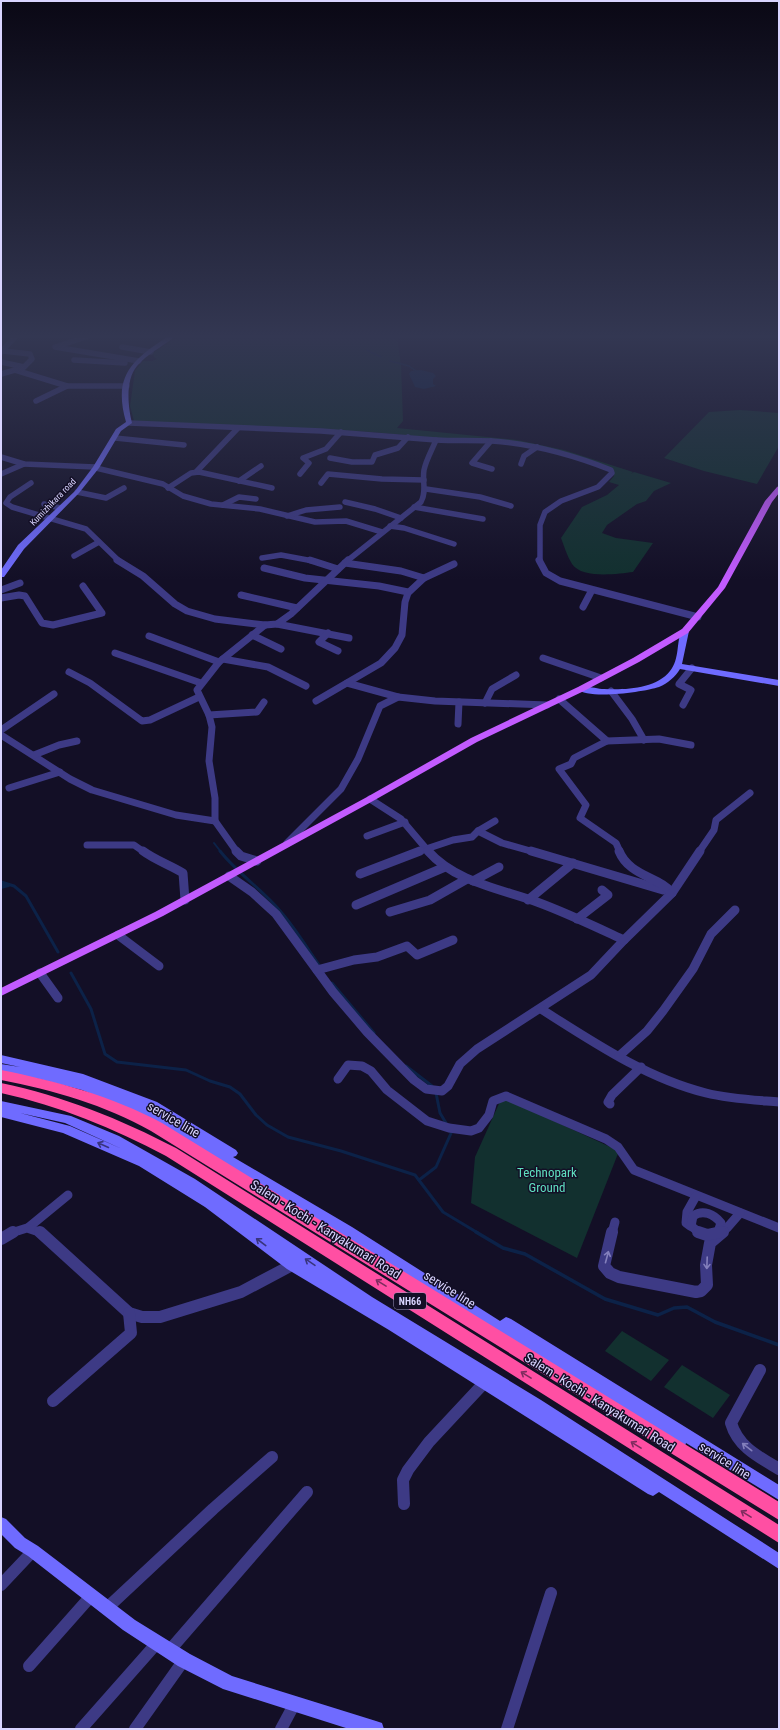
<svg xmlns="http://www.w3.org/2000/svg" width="780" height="1730" font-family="'Roboto Condensed',sans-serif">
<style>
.green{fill:#12302f}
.water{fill:#0c2248}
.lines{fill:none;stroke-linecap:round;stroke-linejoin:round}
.stream-far3{stroke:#0c2248;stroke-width:1.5}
.stream-far2{stroke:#0c2248;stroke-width:2}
.stream-far1{stroke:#0c2248;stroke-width:3}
.stream{stroke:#0c2248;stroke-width:3.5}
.canal{fill:#0c2248;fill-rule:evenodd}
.street-far3{stroke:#3d3a85;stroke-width:5.5}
.street-far2{stroke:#3d3a85;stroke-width:7}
.street-far1{stroke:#3d3a85;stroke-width:9}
.street{stroke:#3d3a85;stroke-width:12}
.secondary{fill:#6f6bff;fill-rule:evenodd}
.primary{fill:#c25bff;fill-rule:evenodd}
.highway{fill:#ff4fa3;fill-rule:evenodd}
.oneway{stroke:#38347d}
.oneway2{stroke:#837fbc}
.oneway3{stroke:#7d2c5e}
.labels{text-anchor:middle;stroke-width:3;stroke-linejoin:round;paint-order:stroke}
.far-street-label{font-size:9px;fill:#d9d4ff;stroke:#130f26}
.shield{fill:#130f26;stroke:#9e99be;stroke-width:1}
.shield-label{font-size:10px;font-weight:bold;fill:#d9d4ff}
.near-street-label{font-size:13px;fill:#d9d4ff;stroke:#130f26}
.near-park-label{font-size:13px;fill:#5fe0c0;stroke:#130f26}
</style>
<rect width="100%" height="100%" fill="#130f26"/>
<!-- green -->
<g class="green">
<path d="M 184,337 L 395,337 L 397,338 L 401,365 L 403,421 L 397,428 L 517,440 L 564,450 L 633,472 L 631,474 L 634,472 L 671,483 L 654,491 L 646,501 L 637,504 L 607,525 L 602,533 L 616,538 L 653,543 L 633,572 C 617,574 582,579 572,564 C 567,556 564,546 561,538 L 582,507 L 607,495 L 619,485 L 609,482 L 614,476 L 613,470 L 550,448 L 371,432 L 134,421 L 130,406 L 135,371 L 143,361 L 152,361 L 157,359 L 154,357 L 153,353 L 174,339 Z"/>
<polygon points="740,410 779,413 779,446 757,484 704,471 664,458 709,412"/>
<polygon points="502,1097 619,1151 577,1258 471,1203 475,1157"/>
<polygon points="622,1331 669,1360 651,1381 605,1351"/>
<polygon points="682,1365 730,1395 713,1418 664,1387"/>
</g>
<!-- water -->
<polygon class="water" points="421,370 433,373 436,376 433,379 433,384 436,386 424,389 415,387 409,374 411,371"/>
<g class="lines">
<!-- stream-far3 -->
<g class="stream-far3">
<polyline points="367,350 381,357"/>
<polyline points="390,361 409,366 416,371"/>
</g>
<!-- stream-far2 -->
<g class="stream-far2">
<polyline points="1,817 1,821"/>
<polyline points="214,843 221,852"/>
</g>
<!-- stream-far1 -->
<g class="stream-far1">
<path d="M 220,851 C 238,874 263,890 281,912 C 295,928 307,948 319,965"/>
<polyline points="1,882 14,886 26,896 58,952"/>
<polyline points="71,973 91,1009 105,1054 117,1062 186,1070 210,1081 230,1087 240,1094 256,1115 267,1125 288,1137 341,1151 415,1175 443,1212 478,1233"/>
<polyline points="332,983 374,1033"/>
<polyline points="406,1066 432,1086"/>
<polyline points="436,1093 440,1113 446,1123"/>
<polyline points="419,1180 436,1167 452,1131"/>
</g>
<!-- stream -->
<polyline class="stream" points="476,1232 503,1248 525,1254 605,1299 658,1315 674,1308 687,1307 715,1322 779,1345"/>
<!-- canal -->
<polygon class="canal" points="6,882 11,885 9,887 1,889 1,883"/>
<!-- street-far3 -->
<g class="street-far3">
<polyline points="86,337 55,347 139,361"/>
<polyline points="122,347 151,352"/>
<polyline points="3,351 30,354 32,359 24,367"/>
<polyline points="1,352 15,337"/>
<polyline points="74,360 125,363"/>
<polyline points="1,362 24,367 15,370 67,386 127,386"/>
<polyline points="1,374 15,370"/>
<polyline points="36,401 67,386"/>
<path d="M 129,423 L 321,431 L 436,440 C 432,450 426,460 424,470 C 422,482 427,491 421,502 L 347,561"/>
<polyline points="115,438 184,445"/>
<path d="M 436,440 C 455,441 473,440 492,441 C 533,444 573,455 611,470 L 612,473 L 598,487 L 561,501 L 545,512 L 540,525 L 540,561"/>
<polyline points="491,441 472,463 492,469"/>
<polyline points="1,457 24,464 95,467"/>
<polyline points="330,458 352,462 372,462 375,455 398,448 408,437"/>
<polyline points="521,464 524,456 537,447"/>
<polyline points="96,468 163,484 183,496 211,504 260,509 315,522 346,521 382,532"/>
<polyline points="196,472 238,428"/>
<polyline points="1,474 24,464"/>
<polyline points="300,474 309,463 303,458 326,449 341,432"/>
<polyline points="239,481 261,466"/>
<polyline points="31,483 10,497 6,503 12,507 86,529 119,561"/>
<polyline points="321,483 328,474 382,479 424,480"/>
<polyline points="168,488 191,473 199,472 272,488"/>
<polyline points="426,489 480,497 511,506"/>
<polyline points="77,492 106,498 124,488"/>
<polyline points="345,502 375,509 401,518"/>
<polyline points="44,504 60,508"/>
<polyline points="223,505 239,497 256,499"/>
<polyline points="414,507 483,519"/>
<polyline points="287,516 306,510 340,507"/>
<polyline points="390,526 404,528 454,544"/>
<polyline points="74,556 99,542"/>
<polyline points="262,558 281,555 313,561"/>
</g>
<!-- street-far2 -->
<g class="street-far2">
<polyline points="117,560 143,576 175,604 187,611 215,619 265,625"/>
<polyline points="310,560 338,569"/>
<polyline points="539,560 546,573 560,581 698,617"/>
<polyline points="264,568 305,578 379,586 408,592"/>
<polyline points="424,578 454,564"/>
<polyline points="1,590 20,583"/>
<polyline points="241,595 297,608"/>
<polyline points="1,598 19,595 25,596 42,623 53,625 102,613 83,586"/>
<polyline points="583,607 592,590"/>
<polyline points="277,624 349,638"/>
<polyline points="328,633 319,642 338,651"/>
<polyline points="252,635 281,649"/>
<polyline points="149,636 219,662"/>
<polyline points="115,653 201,683"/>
<polyline points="543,658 601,678"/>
<polyline points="223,659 268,667 306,686"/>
<polyline points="69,672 90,683 142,721 150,720 199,697"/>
<polyline points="347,683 398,697"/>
<polyline points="611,691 632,719 644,740"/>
<polyline points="559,699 607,741 574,758 571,764 559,769 586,805 580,818 616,843 620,852"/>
<polyline points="316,701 381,663 395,648 402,635 405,602 408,593 424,578 401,571 345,563"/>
<polyline points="485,703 492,689 516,675"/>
<polyline points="683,705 691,690 679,684 692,668"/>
<polyline points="209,715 257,712 264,702"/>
<polyline points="458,724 459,702"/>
<polyline points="1,730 54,694"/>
<polyline points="1,735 70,779 92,790 176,815 215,821"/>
<polyline points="607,741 659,739 691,745"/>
<polyline points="34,755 59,745 77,741"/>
<polyline points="9,788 60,772"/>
<polyline points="370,799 401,819 429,852"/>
<polyline points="478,831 502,843 534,852"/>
<polyline points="367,836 405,822"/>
<polyline points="287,843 341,789 358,759 380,706 398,697 435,701 547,705"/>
<polyline points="87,845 134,845 144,852"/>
<polyline points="237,852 215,821 215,798 209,761 212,727 209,715 197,690 219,662 265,625 277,624 291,614 348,560"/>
<polyline points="417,852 453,840 472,837 478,831 495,821"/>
<polyline points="699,852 714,830 716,820 750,793"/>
</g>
<!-- street-far1 -->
<g class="street-far1">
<path d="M 143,851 C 155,860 170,865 183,873 L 185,900"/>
<polyline points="236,851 241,856 257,861"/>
<polyline points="531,851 663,890"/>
<path d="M 619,851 C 629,876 660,877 672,893"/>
<polyline points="360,874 420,851"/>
<path d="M 229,876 L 252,892 L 276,914 L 333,992 L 367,1032 L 414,1080 L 426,1089 L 442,1091 L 448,1086 L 460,1064 L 477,1049 L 591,975 L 624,940 C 596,927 567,913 537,902 C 501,889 455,882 428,851"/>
<polyline points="473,881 499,867"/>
<polyline points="528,900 573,863"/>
<polyline points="356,905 445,867"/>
<polyline points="390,912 430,900 467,879"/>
<polyline points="577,919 608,895 602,890"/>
<polyline points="118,935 159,966"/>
<polyline points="624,940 672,893 700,851"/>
<polyline points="317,970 354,960 377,957 407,946 417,955 453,940"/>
<polyline points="40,973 58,998"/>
<path d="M 541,1009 C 593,1042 646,1078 706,1093 C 730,1099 755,1100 779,1102"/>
<polyline points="619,1056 647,1031 663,1011 693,969 711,934 735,910"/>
<polyline points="338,1079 348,1065 362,1066 371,1071 387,1090 427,1121 449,1128 471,1131 479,1128 489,1115 493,1101 506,1096 606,1139 618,1147 634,1170 779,1228"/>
<polyline points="610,1104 608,1102 612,1095 641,1067"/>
<polyline points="690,1226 686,1223 687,1212 696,1196"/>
<polyline points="29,1227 68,1195"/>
<polyline points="11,1233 27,1228 42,1233"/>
<polyline points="612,1233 615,1222"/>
<path d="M 700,1233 L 691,1226 L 693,1216 C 703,1209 714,1214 721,1223 L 718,1232"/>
<polyline points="719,1233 727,1228 740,1213"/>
<polyline points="722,1233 724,1231"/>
</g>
<!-- street -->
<g class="street">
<polyline points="40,1232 129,1313 142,1317 160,1317 241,1292 292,1265"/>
<polyline points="612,1232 604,1266 610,1273 619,1277 696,1292 701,1291 707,1285 706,1265 710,1243 723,1232"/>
<polyline points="698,1232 707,1235 721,1232"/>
<polyline points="1,1239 13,1232"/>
<path d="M 760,1370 L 731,1423 C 738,1447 759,1457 779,1469"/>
<polyline points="53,1401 131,1333 129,1313"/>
<polyline points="404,1504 403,1480 408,1470 429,1442 485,1382"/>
<polyline points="1,1585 33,1551"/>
<polyline points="107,1608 213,1509 272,1457"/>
<polyline points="169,1651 307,1492"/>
<polyline points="29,1666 91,1596"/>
<polyline points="81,1729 157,1643"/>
<polyline points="135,1729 184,1660"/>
<polyline points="281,1729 295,1703"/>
<polyline points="507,1729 551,1593"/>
</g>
<!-- secondary -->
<g class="secondary">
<path d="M 167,337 L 174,337 C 162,347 147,354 137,366 C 125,380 128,407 132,423 L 121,431 L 99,468 L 79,493 L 24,549 L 4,577 L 1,577 L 1,570 L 18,545 L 75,491 L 93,467 L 116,429 L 126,422 C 113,376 131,361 167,337 Z"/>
<path d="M 682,629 L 688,629 L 689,631 L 682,664 L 779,680 L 779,686 L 680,669 C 675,677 668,683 659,687 C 644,692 588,700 577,689 C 582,684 596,689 604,689 C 625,690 656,689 670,671 C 680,659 676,642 682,629 Z"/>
<polygon points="1,1055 83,1074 157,1102 236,1150 238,1153 236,1156 233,1157 352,1227 500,1321 506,1317 511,1319 779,1485 779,1500 686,1443 685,1446 680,1447 675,1446 342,1235 145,1116 82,1090 39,1079 1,1072 1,1064 20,1067 1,1063"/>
<path d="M 1,1101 L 71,1116 L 119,1136 L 195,1179 L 372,1297 L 541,1400 L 779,1553 L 779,1569 L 659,1492 L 653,1496 L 648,1494 L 389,1330 L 287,1269 L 205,1207 L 139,1166 L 63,1133 L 1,1117 ZM 20,1113 L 65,1123 L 122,1149 L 70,1126 Z"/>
<polygon points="1,1517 6,1519 25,1538 38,1546 135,1620 190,1654 232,1676 376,1721 382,1723 384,1729 349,1729 223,1689 178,1666 123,1630 28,1556 15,1548 1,1534"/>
</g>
<!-- primary -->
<polygon class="primary" points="779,486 779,493 772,502 725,588 688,633 639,662 584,691 477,742 373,801 163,916 1,996 1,988 155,912 367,797 471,738 578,687 633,658 682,629 718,587 765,501 777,487"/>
<!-- highway -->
<g class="highway">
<path d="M 1,1070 C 56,1081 112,1096 162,1123 L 779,1502 L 779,1520 L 151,1131 C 105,1105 53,1090 1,1080 Z"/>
<path d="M 1,1083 C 63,1096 120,1119 176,1148 L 779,1525 L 779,1543 L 166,1156 C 113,1128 60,1106 1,1093 Z"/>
</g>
</g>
<!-- one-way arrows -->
<defs><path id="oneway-shaft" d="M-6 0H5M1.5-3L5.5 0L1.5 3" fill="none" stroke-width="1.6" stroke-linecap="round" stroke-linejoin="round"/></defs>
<g class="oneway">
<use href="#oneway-shaft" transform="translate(103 1145) rotate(-156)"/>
<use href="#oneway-shaft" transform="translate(261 1242) rotate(-143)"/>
<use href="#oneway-shaft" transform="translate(310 1262) rotate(-146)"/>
</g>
<g class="oneway2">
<use href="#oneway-shaft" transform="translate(607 1257) rotate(-75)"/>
<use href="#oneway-shaft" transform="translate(707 1263) rotate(92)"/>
<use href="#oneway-shaft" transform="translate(747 1447) rotate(-142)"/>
</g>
<g class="oneway3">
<use href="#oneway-shaft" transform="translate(381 1283) rotate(-148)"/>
<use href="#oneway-shaft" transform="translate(526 1375) rotate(-148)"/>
<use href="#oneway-shaft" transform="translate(636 1445) rotate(-148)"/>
<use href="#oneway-shaft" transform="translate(746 1514) rotate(-148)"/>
</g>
<!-- sky -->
<linearGradient id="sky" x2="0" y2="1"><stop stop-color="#0a0815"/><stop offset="0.58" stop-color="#333752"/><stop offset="1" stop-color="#333752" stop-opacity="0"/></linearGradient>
<rect width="780" height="580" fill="url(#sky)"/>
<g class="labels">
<!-- far-street labels -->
<g class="far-street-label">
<text transform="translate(53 502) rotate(-46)" y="3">Kumizhikara road</text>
</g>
<!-- shield labels -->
<rect class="shield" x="394" y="1293" width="32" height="16" rx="3"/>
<g class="shield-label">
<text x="410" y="1305">NH66</text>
</g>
<!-- near-street labels -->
<g class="near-street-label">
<text transform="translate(174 1119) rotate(30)" y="5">service line</text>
<text transform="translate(326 1229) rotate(32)" y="5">Salem - Kochi - Kanyakumari Road</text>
<text transform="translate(450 1289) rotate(32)" y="5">service line</text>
<text transform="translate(600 1402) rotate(32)" y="5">Salem - Kochi - Kanyakumari Road</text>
<text transform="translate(725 1460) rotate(32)" y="5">service line</text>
</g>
<!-- near-park labels -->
<g class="near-park-label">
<text x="547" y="1177">Technopark<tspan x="547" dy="15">Ground</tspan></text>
</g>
</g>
<!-- border -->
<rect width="780" height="1730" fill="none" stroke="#d9d4ff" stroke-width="4"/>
</svg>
